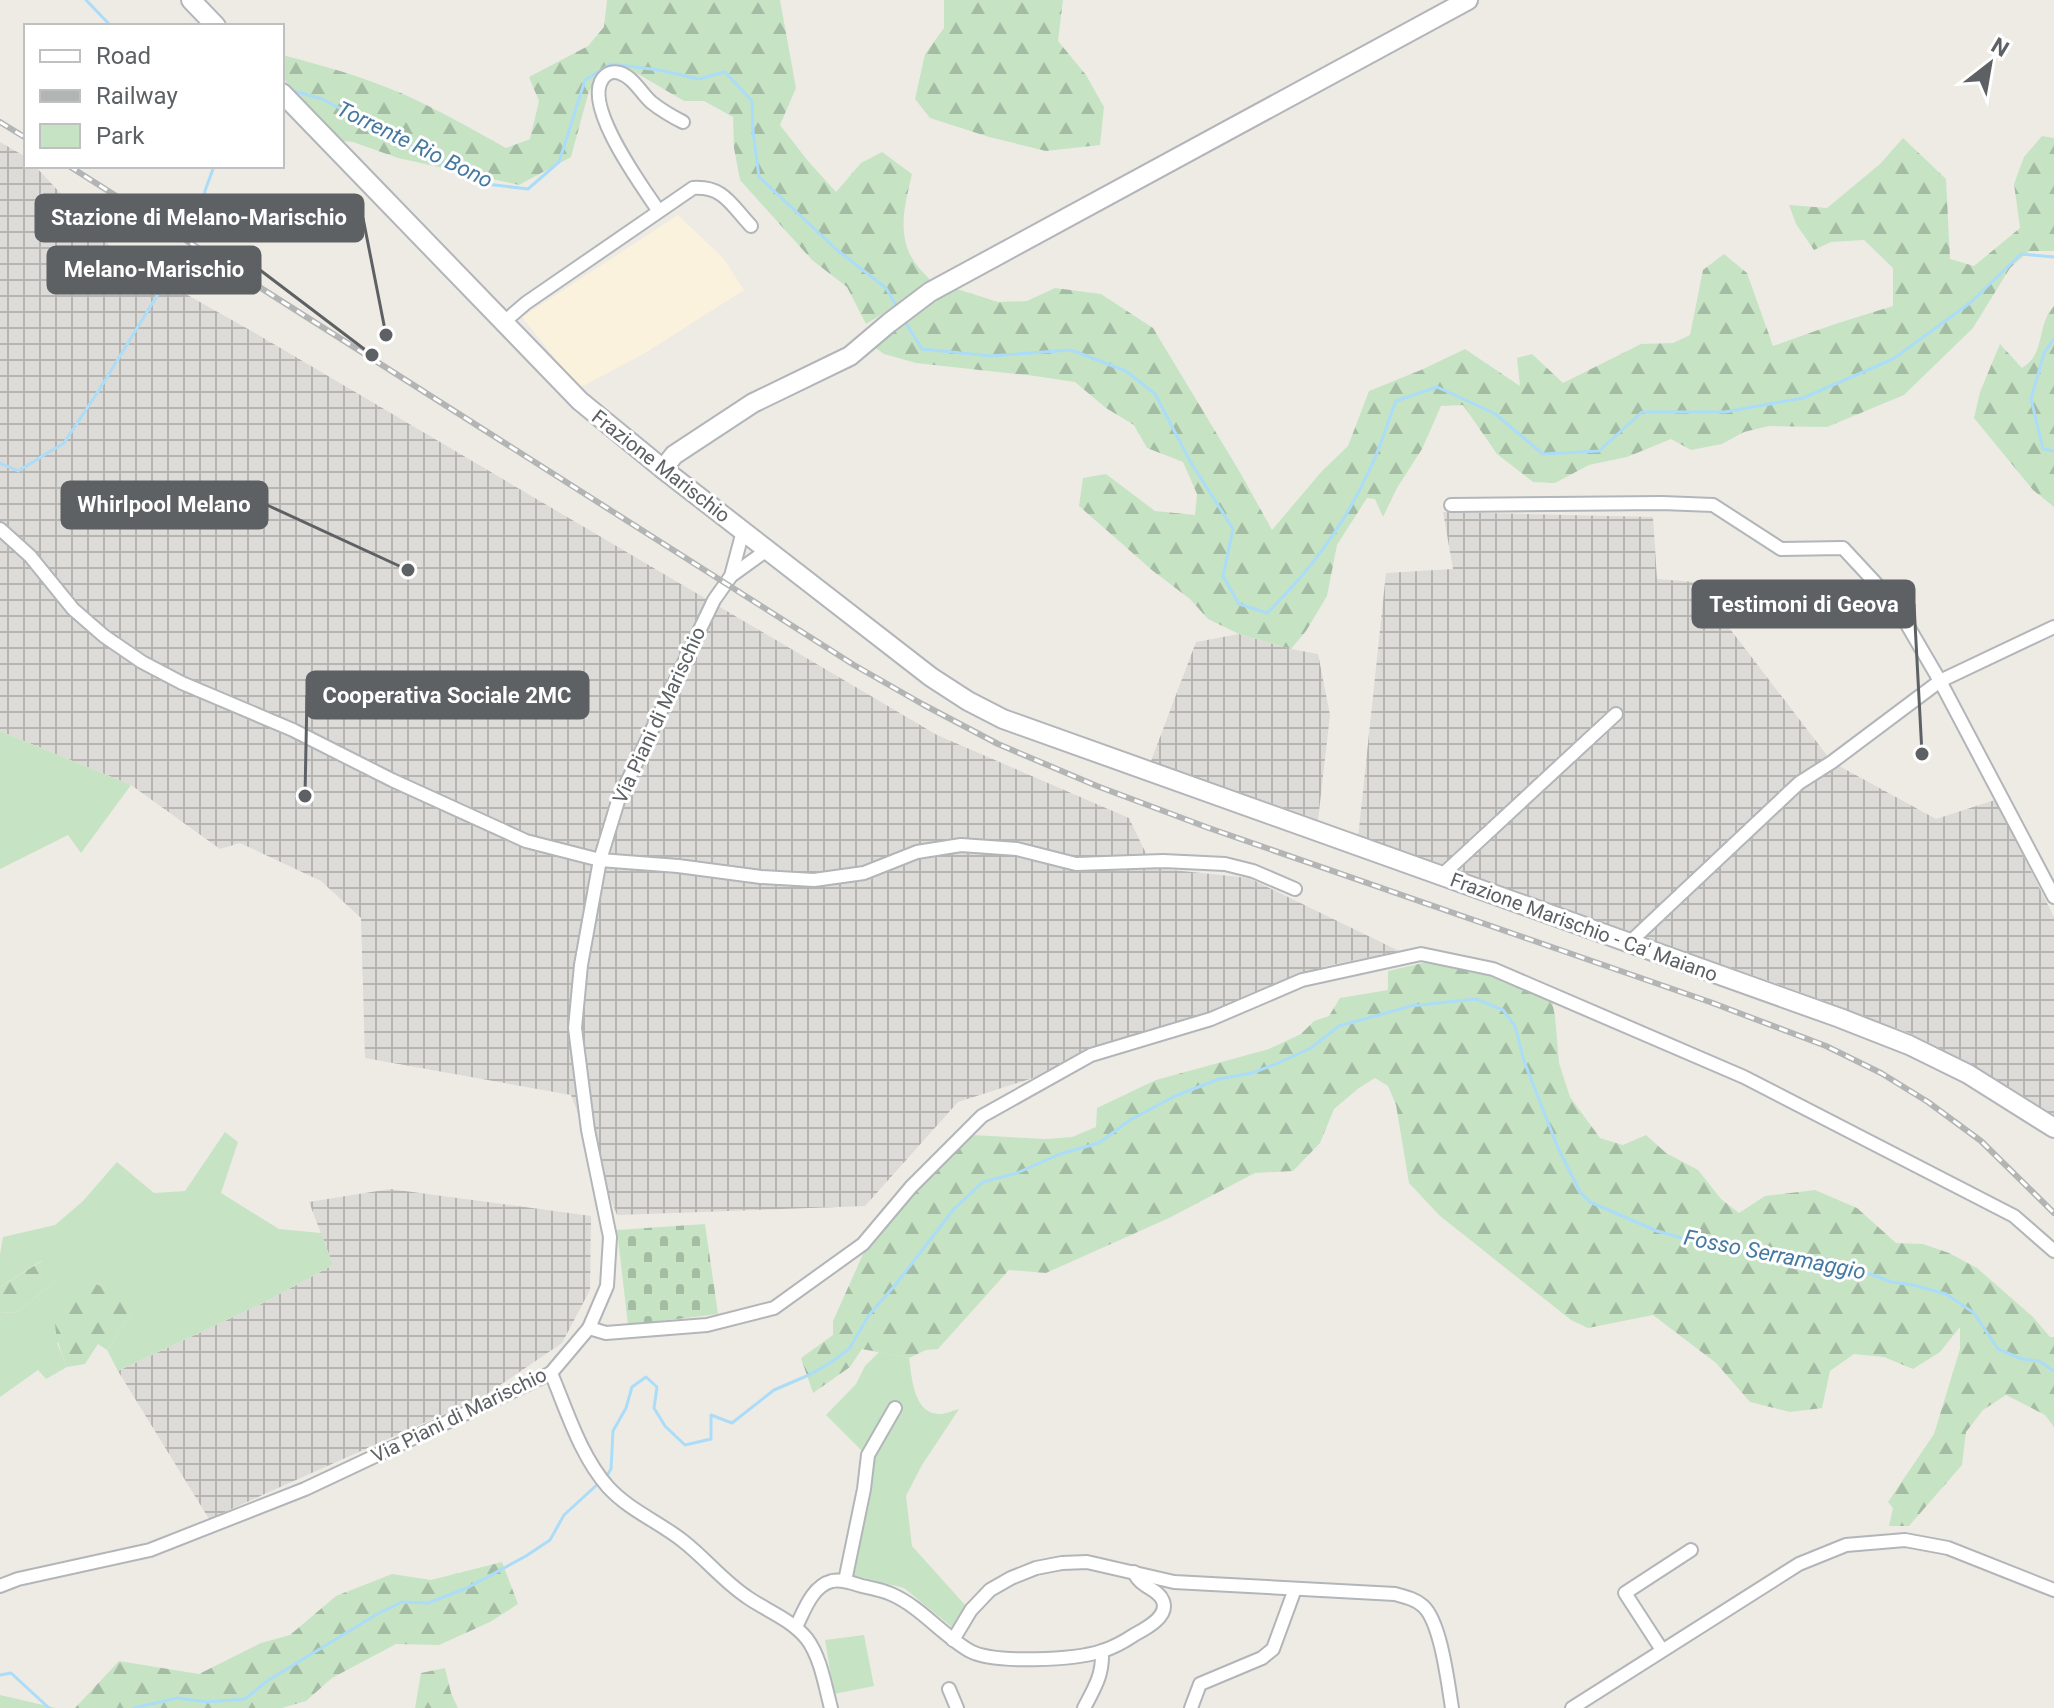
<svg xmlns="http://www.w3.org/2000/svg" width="2054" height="1708" font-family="Roboto,sans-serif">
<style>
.commercial{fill:#fbf2dd}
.industrial{fill:url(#industrial-grid)}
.green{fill:#c6e4c4}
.forest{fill:url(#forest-firs)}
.cemetery{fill:url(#cemetery-stones)}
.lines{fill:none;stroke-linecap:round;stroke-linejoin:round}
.stream{stroke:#abdcf8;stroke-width:3}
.street-casing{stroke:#b2b6b9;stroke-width:16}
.secondary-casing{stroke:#b2b5b9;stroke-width:22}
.street{stroke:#fff;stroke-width:12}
.secondary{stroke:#fff;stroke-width:18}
.rail-casing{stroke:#b3b4b4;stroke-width:6}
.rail{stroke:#fff;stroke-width:3;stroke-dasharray:9;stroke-linecap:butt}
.labels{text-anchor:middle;stroke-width:6;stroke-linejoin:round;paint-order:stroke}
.street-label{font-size:20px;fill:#5d6164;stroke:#fff}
.water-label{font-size:22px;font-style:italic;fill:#4679a1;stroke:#fff}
.leader{fill:none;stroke:#5d6164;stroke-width:3}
.callout-dot{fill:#5d6164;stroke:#fff;stroke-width:3}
.callout{fill:#5d6164;stroke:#5d6164;stroke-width:3}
.callout-label{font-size:22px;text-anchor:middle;font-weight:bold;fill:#fff}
</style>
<defs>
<pattern id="industrial-grid" width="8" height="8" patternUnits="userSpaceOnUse" patternTransform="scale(2)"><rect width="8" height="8" fill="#dddbd7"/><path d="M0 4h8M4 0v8" fill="none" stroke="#b6b5b2"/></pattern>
<pattern id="forest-firs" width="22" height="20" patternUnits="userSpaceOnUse" patternTransform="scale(2)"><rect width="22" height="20" fill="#c6e4c4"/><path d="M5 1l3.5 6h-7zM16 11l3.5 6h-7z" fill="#a4bca3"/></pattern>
<pattern id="cemetery-stones" width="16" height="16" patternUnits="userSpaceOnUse" patternTransform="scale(2)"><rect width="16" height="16" fill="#c6e4c4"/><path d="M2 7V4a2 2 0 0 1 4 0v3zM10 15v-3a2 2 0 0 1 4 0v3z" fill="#a4bca3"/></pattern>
</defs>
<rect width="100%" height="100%" fill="#eeebe5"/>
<!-- commercial -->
<polygon class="commercial" points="678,215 723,258 744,290 645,353 579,388 522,317"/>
<!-- industrial -->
<g class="industrial">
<polygon points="0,142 26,157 26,166 35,166 120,257 255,333 937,735 1129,818 1153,868 1249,878 1399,951 1326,966 1117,1051 958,1102 865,1206 617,1215 571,1095 365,1058 361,918 321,881 240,843 220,849 131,785 0,731"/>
<polygon points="1443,512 1653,517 1657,579 1694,582 1832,762 1936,819 1995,800 2054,917 2054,1117 1971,1064 1912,1034 1792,989 1358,838 1386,573 1453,569"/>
<polygon points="1239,634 1291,649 1318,654 1330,715 1318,820 1151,761 1196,642"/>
<polygon points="390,1189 591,1216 590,1290 562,1343 484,1396 209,1519 118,1371 263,1303 333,1265 309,1202"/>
</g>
<!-- green -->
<g class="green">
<polygon points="0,731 131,785 81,853 68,835 0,869"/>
<polygon points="225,1132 238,1142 221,1193 279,1229 321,1233 333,1265 263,1303 118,1371 107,1350 135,1307 57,1343 67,1367 46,1379 38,1370 0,1397 0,1312 16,1313 55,1281 41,1261 0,1287 0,1254 3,1237 55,1225 83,1201 117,1162 154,1193 185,1191"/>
<path d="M 879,1352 L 909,1358 C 912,1377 913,1415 941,1414 C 946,1414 954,1410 959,1409 L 922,1465 L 906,1496 L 912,1546 L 966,1606 L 952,1627 L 904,1588 L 849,1574 L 867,1456 L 826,1415 L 856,1384 L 865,1366 Z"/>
<polygon points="864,1635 874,1686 834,1694 825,1640"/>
<polygon points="0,1695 56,1708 0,1708"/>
</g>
<!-- forest -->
<g class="forest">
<path d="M 607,0 L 780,0 L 796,88 L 780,125 L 808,161 L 836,192 L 861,163 L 882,152 L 912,174 C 905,204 896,236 915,263 C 920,270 927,276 933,283 L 866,324 L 847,287 L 812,260 L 740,180 L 734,148 L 733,117 L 704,101 L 684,101 L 638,74 L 608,70 L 589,91 L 571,157 L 519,185 L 398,158 L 353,142 L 342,141 L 282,77 L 282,55 C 322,65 363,77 401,93 C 437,109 472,129 506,148 L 530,139 L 539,101 L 529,77 L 588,46 L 604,27 Z"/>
<polygon points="944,0 1063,0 1058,41 1086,75 1104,107 1100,145 1046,151 989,137 930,118 915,99 925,54 944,28"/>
<polygon points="2042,136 2054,138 2054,251 2029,251 2010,268 1973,328 1904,395 1827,427 1769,426 1744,432 1722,444 1691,450 1671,439 1627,457 1589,465 1555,483 1533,482 1497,454 1463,405 1441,406 1422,449 1397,488 1383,517 1375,499 1367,498 1337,545 1327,596 1306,631 1291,649 1239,634 1208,619 1190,599 1153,571 1079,506 1083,478 1106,474 1155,511 1195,515 1197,494 1183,462 1147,448 1134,425 1106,408 1075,382 1035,376 916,363 884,354 873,346 928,303 954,288 998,302 1027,301 1055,288 1101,294 1153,328 1241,474 1272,530 1322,471 1348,446 1369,391 1421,370 1465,349 1520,386 1517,358 1532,354 1563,383 1641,344 1673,343 1690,335 1703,270 1724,254 1747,273 1773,346 1835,324 1893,306 1893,268 1864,240 1831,242 1814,250 1796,224 1789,205 1827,208 1880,164 1903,138 1946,179 1950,259 1974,266 2020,228 2014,184 2024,157"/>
<path d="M 2054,306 L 2054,507 L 2033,490 L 1974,418 L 1980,392 L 2000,344 L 2022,368 C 2026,365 2030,362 2033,358 C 2043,343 2040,320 2054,306 Z"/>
<polygon points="1427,962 1477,967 1535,990 1552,1002 1555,1016 1559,1063 1570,1097 1600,1138 1623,1145 1646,1135 1666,1153 1698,1170 1721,1199 1739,1213 1765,1196 1815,1190 1857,1208 1896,1243 1923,1244 1949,1253 1977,1268 2033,1317 2050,1337 2054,1337 2054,1427 2045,1415 2006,1395 1983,1410 1966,1432 1962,1465 1909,1526 1889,1526 1893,1508 1888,1502 1934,1434 1960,1349 1960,1327 1940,1352 1913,1369 1884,1357 1854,1354 1830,1371 1822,1408 1790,1412 1750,1402 1716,1363 1653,1315 1588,1328 1571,1320 1440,1216 1409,1183 1396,1105 1388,1086 1375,1078 1359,1088 1334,1109 1320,1143 1293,1171 1255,1173 1169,1218 1046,1273 1009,1270 938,1349 926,1350 909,1358 862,1349 850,1367 813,1393 801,1358 833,1335 833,1321 864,1252 897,1212 942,1162 972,1135 1046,1139 1072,1137 1096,1127 1097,1108 1156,1080 1269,1049 1301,1034 1314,1021 1329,1016 1340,998 1388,990 1388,971"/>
<polygon points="42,1261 54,1267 55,1281 16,1313 0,1312 0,1287"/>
<path d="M 84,1279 L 114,1292 L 135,1307 L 107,1350 L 98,1344 L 85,1364 L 67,1367 C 58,1344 47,1317 64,1295 C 69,1289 78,1283 84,1279 Z"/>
<polygon points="502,1562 518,1604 490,1622 439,1645 396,1644 332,1678 306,1701 282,1708 75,1708 119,1661 199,1674 261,1643 290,1635 336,1596 392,1574 431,1580"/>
<polygon points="445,1668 451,1693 458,1708 415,1708 421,1673"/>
</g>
<!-- cemetery -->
<polygon class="cemetery" points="705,1224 718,1314 628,1325 617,1230"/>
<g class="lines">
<!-- stream -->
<g class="stream">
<polyline points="86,0 111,26"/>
<polyline points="290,90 322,99 486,184 528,189 559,162 585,80 611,64 659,70 699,79 725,72 752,101 753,131 759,177 836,249 886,288 897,307"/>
<path d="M 904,320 L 922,349 L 991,356 L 1071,350 L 1126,371 L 1155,394 L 1190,461 L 1233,529 L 1223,576 L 1239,604 L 1267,613 C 1310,571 1344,526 1369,471 C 1380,449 1387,424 1396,401 L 1437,387 L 1494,413 L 1543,454 L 1599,451 L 1642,412 L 1725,412 L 1803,398 L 1893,359 L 1970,303 L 2021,254 L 2054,257"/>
<polyline points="2054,339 2044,353 2031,399 2043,449 2054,451"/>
<polyline points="0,463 18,471 64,443 99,390 163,286 186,268 199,229 205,191 214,166"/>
<polyline points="606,1477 611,1469 613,1431 626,1408 632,1387 646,1377 657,1387 654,1408 665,1426 685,1445 711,1439 711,1415 732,1423 774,1390 809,1375 830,1363 849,1349 869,1315 896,1284 954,1209 983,1182 1017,1173 1060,1154 1099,1143 1130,1120 1175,1096 1219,1079 1252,1073 1276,1064 1311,1048 1339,1026 1411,1006 1476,999 1503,1010 1515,1026 1524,1061 1558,1148 1580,1192 1590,1202 1657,1231 1708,1245 1756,1253 1797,1254 1834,1261 1892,1282 1913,1285 1946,1294 1974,1313 1998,1349 2022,1359 2039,1361 2054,1371"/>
<polyline points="0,1675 11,1673 49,1708"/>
<polyline points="134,1708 177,1698 207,1702 245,1699 267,1681 379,1613 402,1602 428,1603 467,1588 526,1556 550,1540 564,1515 600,1482"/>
</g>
<!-- street casing -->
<g class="street-casing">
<g id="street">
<path d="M 658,210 C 642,186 582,105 603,78 C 608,72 613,71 620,73 C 634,78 641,93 651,102 C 661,110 671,116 683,122"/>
<path d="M 504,322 L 526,303 L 693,188 C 724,186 731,205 751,226"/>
<polyline points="1451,505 1662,503 1713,505 1781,549 1843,548 1895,604 1940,681 2054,897"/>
<polyline points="0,529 30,556 73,609 104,636 142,662 182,683 293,730 392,780 526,841 600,860 678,866 761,877 814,880 864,873 917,852 961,845 1017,849 1076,864 1163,861 1225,864 1253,871 1295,889"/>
<polyline points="731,576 743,531"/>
<polyline points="1441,876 1616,714"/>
<polyline points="1629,943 1799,783 1832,762 1940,681 2054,627"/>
<polyline points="589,1328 606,1333 707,1325 774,1308 863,1244 911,1187 982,1116 1091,1055 1211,1019 1302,980 1421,954 1493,969 1744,1077 2014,1216 2054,1251"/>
<path d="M 551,1373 C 567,1411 580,1455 608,1487 C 629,1510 659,1522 683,1541 C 705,1558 723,1581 747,1597 C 767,1611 791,1619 807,1639 C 821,1658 825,1686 831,1708"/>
<polyline points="845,1581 864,1489 868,1455 895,1408"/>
<polyline points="0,1586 18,1579 150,1550 305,1489 551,1373 589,1328 607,1286 610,1237 588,1130 575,1028 581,965 600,860 618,801 714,600 731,576 767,550"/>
<path d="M 796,1627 C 804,1611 812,1586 832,1581 C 842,1579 852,1583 862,1586 C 871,1588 882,1590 891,1594 C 921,1607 942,1635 970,1651 C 994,1664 1075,1660 1102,1651 C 1112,1648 1125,1641 1134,1635 C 1145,1629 1169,1617 1163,1601 C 1158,1588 1140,1588 1134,1572"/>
<path d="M 953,1640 L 971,1610 L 990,1590 L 1011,1578 L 1036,1568 L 1062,1563 L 1087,1562 L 1174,1582 L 1395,1594 C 1406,1597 1415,1599 1423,1606 C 1441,1622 1448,1684 1452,1708"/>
<polyline points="1662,1650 1625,1593 1691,1550"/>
<polyline points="949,1689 957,1708"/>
<path d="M 1084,1708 C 1095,1687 1103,1675 1102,1651"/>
<polyline points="1191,1708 1200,1684 1262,1658 1273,1649 1295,1589"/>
<polyline points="1572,1708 1799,1564 1846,1545 1905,1540 1948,1548 2054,1590"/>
</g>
</g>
<!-- secondary casing -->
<g class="secondary-casing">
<g id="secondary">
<polyline points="191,0 216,26"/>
<polyline points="282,93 580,401 663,469 931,677 968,701 1003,719 1840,1018 1909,1045 1968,1074 2054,1128"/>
<polyline points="663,469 674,455 753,403 850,356 889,323 930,292 1468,0"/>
</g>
</g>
<!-- street -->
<use href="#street" class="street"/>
<!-- secondary -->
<use href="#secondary" class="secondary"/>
<!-- rail casing -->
<g class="rail-casing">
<g id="rail">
<polyline points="0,122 26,138"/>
<polyline points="69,166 854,665 924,705 998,744 1097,786 1206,827 1710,1002 1826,1046 1881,1073 1928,1102 1981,1141 2054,1213"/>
</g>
</g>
<!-- rail -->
<use href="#rail" class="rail"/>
</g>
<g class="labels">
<!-- street labels -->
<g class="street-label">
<text transform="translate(661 466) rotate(38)" y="7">Frazione Marischio</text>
<text transform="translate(659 715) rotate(-65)" y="7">Via Piani di Marischio</text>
<text transform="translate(1584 927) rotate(20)" y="7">Frazione Marischio - Ca' Maiano</text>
<text transform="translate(459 1415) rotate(-26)" y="7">Via Piani di Marischio</text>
</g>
<!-- water labels -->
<g class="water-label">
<text transform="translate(415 144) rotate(26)" y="8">Torrente Rio Bono</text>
<text transform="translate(1775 1254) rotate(11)" y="8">Fosso Serramaggio</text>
</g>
</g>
<!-- callouts -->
<path class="leader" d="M386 335L363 218M372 355L260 270M408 570L267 505M1922 754L1914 604M305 796L307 695"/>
<g class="callout-dot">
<circle cx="386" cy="335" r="8"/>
<circle cx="372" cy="355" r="8"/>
<circle cx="408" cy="570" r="8"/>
<circle cx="1922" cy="754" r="8"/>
<circle cx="305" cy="796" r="8"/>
</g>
<g class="callout">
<rect x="36" y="195" width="327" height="46" rx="8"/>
<rect x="48" y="247" width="212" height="46" rx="8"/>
<rect x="62" y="482" width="205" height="46" rx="8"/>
<rect x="1693" y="581" width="221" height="46" rx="8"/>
<rect x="307" y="672" width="281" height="46" rx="8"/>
</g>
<g class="callout-label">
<text x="199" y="225">Stazione di Melano-Marischio</text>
<text x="154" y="277">Melano-Marischio</text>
<text x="164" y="512">Whirlpool Melano</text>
<text x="1804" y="612">Testimoni di Geova</text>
<text x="447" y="703">Cooperativa Sociale 2MC</text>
</g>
<!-- legend -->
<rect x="24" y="24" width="260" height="144" fill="#ffffff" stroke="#bec0c1" stroke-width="2"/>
<rect x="40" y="50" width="40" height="12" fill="#ffffff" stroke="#bec0c1" stroke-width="2"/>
<text x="96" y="64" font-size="24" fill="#5d6164">Road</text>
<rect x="40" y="90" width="40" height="12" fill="#b3b4b4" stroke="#bec0c1" stroke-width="2"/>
<text x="96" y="104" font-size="24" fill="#5d6164">Railway</text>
<rect x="40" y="124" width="40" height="24" fill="#c6e4c4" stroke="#bec0c1" stroke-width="2"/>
<text x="96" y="144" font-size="24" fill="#5d6164">Park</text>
<!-- north arrow -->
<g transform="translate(1990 64) rotate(31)" stroke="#ffffff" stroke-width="6" paint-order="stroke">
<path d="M0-6L14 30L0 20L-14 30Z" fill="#5d6164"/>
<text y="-12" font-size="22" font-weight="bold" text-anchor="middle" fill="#5d6164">N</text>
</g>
</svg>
